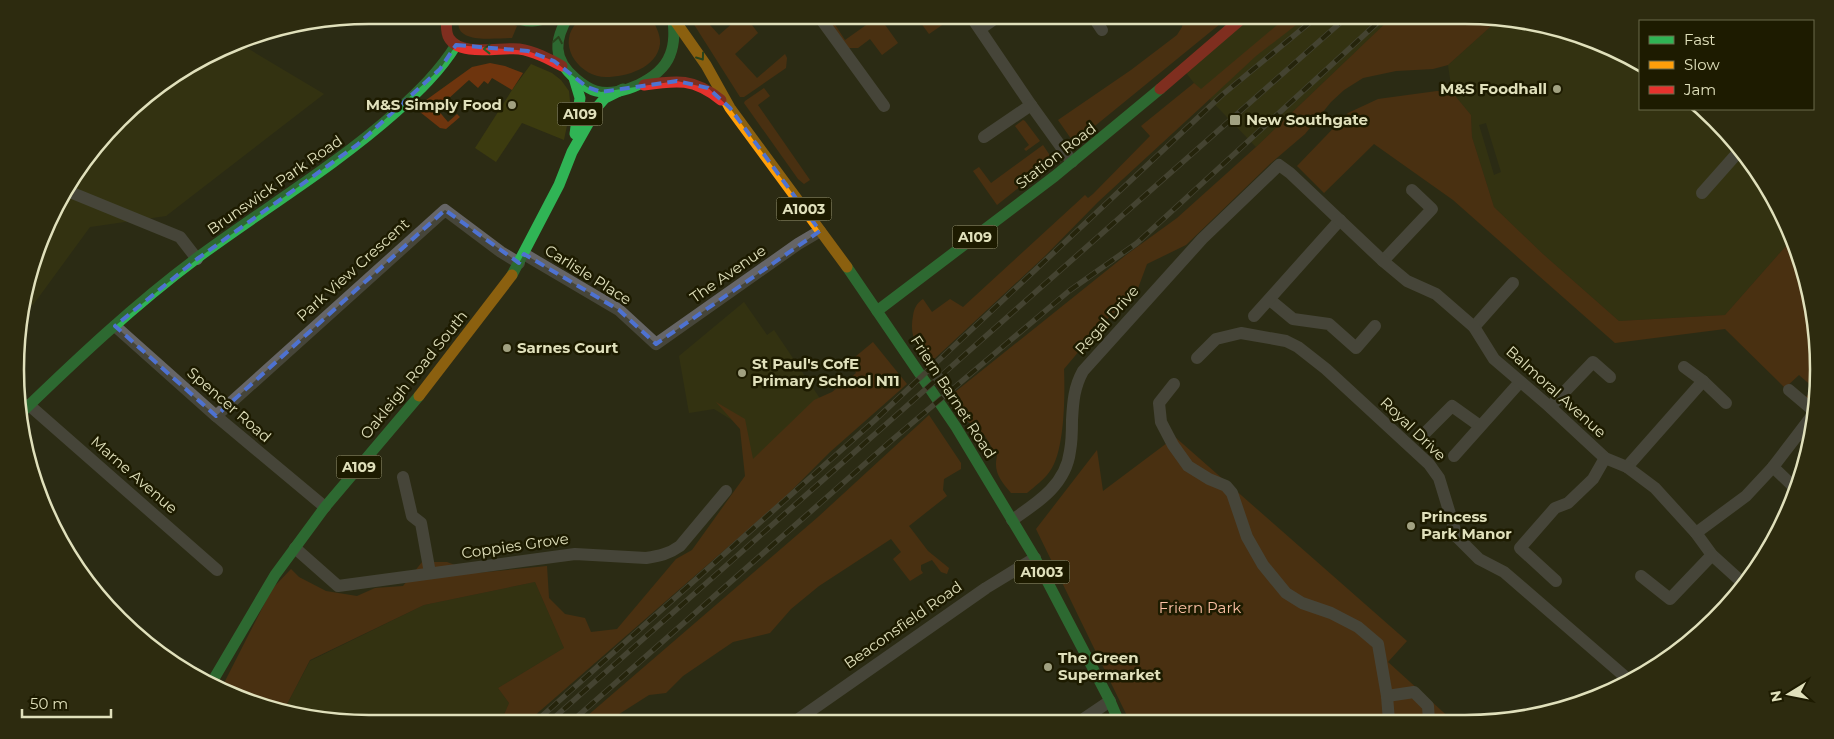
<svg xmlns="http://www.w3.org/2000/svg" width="1834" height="739" font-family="Montserrat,sans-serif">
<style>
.built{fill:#3c3b0f;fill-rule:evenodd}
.green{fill:#6e350e}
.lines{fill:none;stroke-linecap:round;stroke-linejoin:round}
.street{stroke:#666566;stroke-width:12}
.fast{stroke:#30b455;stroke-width:11}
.slow{stroke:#ff9f0a;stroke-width:11}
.jam{stroke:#e5322d;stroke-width:11}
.rail-casing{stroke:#626156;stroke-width:5.5}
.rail{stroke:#1d1b00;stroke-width:4;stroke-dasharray:11;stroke-linecap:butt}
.oneway{stroke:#266026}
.marked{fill:none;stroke:#4e72d1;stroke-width:4;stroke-dasharray:10 6;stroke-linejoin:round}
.poi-dot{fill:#a1a181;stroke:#1d1b00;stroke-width:2}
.labels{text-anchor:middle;stroke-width:5;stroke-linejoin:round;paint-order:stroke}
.shield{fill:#1d1b00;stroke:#a6a583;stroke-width:1}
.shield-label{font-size:14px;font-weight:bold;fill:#e0e0bb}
.poi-label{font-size:15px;font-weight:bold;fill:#e0e0bb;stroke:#1d1b00;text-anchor:start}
.street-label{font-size:15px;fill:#e0e0bb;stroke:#1d1b00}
.park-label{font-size:15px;fill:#fcc0a3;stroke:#1d1b00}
.rim{fill:none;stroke:#e0e0bb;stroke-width:2.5}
</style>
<rect width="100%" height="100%" fill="#2c2b14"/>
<!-- built -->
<g class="built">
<polygon points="1246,15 1394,15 1256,147 1194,83 1184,70"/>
<path d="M 1498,20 L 1578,34 L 1640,62 L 1640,109 L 1704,109 L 1746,153 L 1782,212 L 1792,239 L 1725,315 L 1619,321 L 1543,254 L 1494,207 L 1472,137 L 1471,115 L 1452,92 L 1448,65 ZM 1486,123 L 1501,172 L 1494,175 L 1479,125 Z"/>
<polygon points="237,42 324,94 166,216 90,227 33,305 24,299 34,256 62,193 136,103 192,62"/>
<polygon points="531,64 552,73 561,80 569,91 570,101 569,116 564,140 522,123 496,162 475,148 512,90"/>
<polygon points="744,302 767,335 774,330 823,403 751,476 740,425 714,409 689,413 679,356"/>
<polygon points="535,582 564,648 498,688 509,703 500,724 370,724 284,710 310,661 424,605"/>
</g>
<!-- green -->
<g class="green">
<path d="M 460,15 L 492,15 L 517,26 L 512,38 C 494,38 449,45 460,15 Z"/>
<path d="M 585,15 L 650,15 C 654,23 661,34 660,44 C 657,68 626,77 606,77 C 581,77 558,48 574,26 C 577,22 582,18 585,15 Z"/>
<polygon points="688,15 701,15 719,35 742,15 754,15 752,25 758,33 735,54 757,78 785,54 787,58 786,68 744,97 740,97"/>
<polygon points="822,15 837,15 832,20 845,40 869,23 863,15 878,15 898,43 882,55 870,39 858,48 848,48"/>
<polygon points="915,15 953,15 954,17 929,34"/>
<polygon points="1188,15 1231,15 1074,143 1058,120 1131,70 1177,35 1182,27 1184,17"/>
<path d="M 1289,15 L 1309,15 L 1256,56 L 1199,109 L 1098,202 L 1045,256 L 930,363 C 917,347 909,337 913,316 C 914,308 917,303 923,299 L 932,312 L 950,299 L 963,307 L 1085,195 L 1088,198 L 1093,194 L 1150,136 L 1141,126 L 1194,83 L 1201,89 Z"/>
<path d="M 1394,15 L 1464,15 L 1498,20 L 1448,65 L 1433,69 L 1396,71 L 1363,78 L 1344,90 L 1331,102 L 1305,134 L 1271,163 L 1186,245 L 1147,264 L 1137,291 L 1101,325 L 1064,369 C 1065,394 1065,451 1050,471 C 1044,480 1035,486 1027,493 L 1011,493 C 1001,481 993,472 997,456 L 983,433 L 967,421 L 950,396 L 1126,255 L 1177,218 L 1256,147 Z"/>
<polygon points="490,63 505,66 523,73 512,90 492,78 488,84 484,81 478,88 469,80 437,109 448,122 457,114 460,117 446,129 440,128 415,108 472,67"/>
<polygon points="764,88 770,96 758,105 810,180 804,184 798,179 744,103 745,101"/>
<polygon points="1437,91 1452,92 1471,115 1472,137 1494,207 1543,254 1619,321 1725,315 1792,239 1807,277 1818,346 1817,399 1813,403 1805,398 1814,388 1799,375 1785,388 1725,329 1615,343 1453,200 1374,144 1324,193 1297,166 1348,113 1378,99"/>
<polygon points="1023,120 1025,121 1040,141 1026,151 1024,149 1029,145 1015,126"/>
<polygon points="1043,145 1051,157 1050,163 997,205 973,171 979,167 991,183"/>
<polygon points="873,342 907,384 830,452 783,499 525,724 500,724 509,703 498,688 564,648 535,582 424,605 310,660 284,710 256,705 222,687 272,589 291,569 299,577 326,591 357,596 375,588 403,586 422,562 447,562 476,573 547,566 549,598 565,614 585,618 591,632 617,629 676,559 692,550 745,476 740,429 716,402 745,419 753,459 814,400 832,392 856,373 851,364 855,357"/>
<polygon points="929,415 961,463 961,469 944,479 943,490 947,496 909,526 928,551 949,568 947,574 941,572 932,560 921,565 921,570 923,573 910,581 893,559 901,552 891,539 819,586 791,609 770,633 733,642 683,676 666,693 649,695 605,723 579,723 818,517"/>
<polygon points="1175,437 1407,641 1388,662 1453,721 1130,722 1036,529 1097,450 1103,491"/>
</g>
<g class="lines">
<!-- street -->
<g class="street">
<polyline points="818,15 884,106"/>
<polyline points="970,15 1031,105 1072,162"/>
<polyline points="1092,15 1102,30"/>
<polyline points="980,29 1000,15"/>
<polyline points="984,137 1031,105"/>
<polyline points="65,190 180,237 197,259"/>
<polyline points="1702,193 1741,149"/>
<polyline points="524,254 619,310 656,344 798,244 820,231"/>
<polyline points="1383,261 1432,209 1412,190"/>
<polyline points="1270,300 1293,319 1329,324 1356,348 1375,326"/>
<polyline points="1254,316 1340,220"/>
<polyline points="115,326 216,416 325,507"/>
<polyline points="1474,327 1513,283"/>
<polyline points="1197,358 1216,339 1241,333 1286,341 1298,347 1326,369 1429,464 1439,478 1457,537 1479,559 1504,572 1630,681"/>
<polyline points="1684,367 1703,381 1726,403"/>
<polyline points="1174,384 1159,403 1161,422 1173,445 1188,466 1209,479 1226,486 1232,493 1247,537 1263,565 1286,593 1302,603 1331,613 1358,627 1378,644 1387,696 1389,721"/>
<polyline points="29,405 217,570"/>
<polyline points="1550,407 1593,362 1610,377"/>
<polyline points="216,416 445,210 501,252 519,263"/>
<polyline points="1426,432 1452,406 1480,426"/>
<polyline points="1454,456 1520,382"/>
<polyline points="1627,467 1703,381"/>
<polyline points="1773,467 1797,490"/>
<polyline points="403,477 412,516 421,523 430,573"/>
<path d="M 1012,520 C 1037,503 1066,485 1070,451 C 1072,441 1072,431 1072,420 C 1073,402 1074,387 1083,371 L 1202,239 L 1279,165 L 1290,173 L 1383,261 L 1407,281 L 1436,294 L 1474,327 L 1494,359 L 1550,407 L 1605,458 L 1627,467 L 1655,488 L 1696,533 L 1712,555 L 1744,584"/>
<polyline points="1696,533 1746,496 1773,467 1815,412 1789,390"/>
<path d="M 295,548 L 338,586 L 575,554 L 646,558 C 659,556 669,554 680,546 L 726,491"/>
<polyline points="1641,576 1670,599 1712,555"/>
<polyline points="1556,581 1520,548 1555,508 1568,503 1593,479 1605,458"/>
<polyline points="1387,696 1414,692 1428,706 1429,721"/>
<polyline points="1079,722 1110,701"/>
<polyline points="793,723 986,588 1035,558"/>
</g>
<!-- fast -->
<g class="fast">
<path d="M 510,15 C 527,24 538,22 555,15"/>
<path d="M 569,15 C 554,40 552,59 576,79 C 582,84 588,89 596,91 C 620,98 661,79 670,55 C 675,43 674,30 673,17"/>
<polyline points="574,78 580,98 575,134"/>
<polyline points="847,267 956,427 1035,558 1110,701 1119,722"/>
<polyline points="512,275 559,185 572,152 598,106 605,98 623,89"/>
<polyline points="877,311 1055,176 1160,89"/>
<path d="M 21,413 C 77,359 134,305 197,258 C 263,209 334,167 396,112 C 418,92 440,71 456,45"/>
<polyline points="212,682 275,575 325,507 419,396"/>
</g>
<!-- slow -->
<g class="slow">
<polyline points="671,15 706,65 730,108 847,267"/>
<polyline points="419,396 512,275"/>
</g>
<!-- jam -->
<g class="jam">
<path d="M 446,15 C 447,22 445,32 449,38 C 460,57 500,47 519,49 C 534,51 549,59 562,66"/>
<path d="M 644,85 C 677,80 694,78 721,100"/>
<polyline points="1160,89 1246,15"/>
</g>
<!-- rail casing -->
<g class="rail-casing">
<g id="rail">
<polyline points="570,723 892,440 1069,291 1137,243 1386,15"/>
<polyline points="533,724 874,421 1222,95 1319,15"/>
<polyline points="547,724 1349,15"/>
</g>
</g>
<!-- rail -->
<use href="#rail" class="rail"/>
</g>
<!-- one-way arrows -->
<defs><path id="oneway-chevron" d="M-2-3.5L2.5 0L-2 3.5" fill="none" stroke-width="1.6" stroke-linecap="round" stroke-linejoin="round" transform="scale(1.25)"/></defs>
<g class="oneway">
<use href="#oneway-chevron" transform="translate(558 40) rotate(-80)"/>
<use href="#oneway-chevron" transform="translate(487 49) rotate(-180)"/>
<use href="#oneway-chevron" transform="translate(701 57) rotate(54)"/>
</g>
<!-- marked area -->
<path d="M0 0H1834V739H0ZM 456,45 L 528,51 L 554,61 L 587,87 L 601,92 L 677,81 L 708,88 L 730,108 L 820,231 L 656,344 L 619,310 L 524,254 L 519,263 L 445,210 L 216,416 L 115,326 L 197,259 L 357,145 L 440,69 Z" fill="#2c2b14" fill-opacity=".55" fill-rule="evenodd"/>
<path class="marked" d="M 456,45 L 528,51 L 554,61 L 587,87 L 601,92 L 677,81 L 708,88 L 730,108 L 820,231 L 656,344 L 619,310 L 524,254 L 519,263 L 445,210 L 216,416 L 115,326 L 197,259 L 357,145 L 440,69 Z"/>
<!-- markers -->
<g class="poi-dot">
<circle cx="1557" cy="89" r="5"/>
<circle cx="512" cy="105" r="5"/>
<rect x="1229" y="114" width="12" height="12" rx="2.5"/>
<circle cx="507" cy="348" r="5"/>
<circle cx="742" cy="373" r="5"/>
<circle cx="1411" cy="526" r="5"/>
<circle cx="1048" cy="667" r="5"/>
</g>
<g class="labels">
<!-- shield labels -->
<g class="shield">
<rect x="557.5" y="102.5" width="45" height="23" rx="4"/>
<rect x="776.5" y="197.5" width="55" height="23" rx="4"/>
<rect x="952.5" y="225.5" width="45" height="23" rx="4"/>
<rect x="336.5" y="455.5" width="45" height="23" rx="4"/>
<rect x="1014.5" y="560.5" width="55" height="23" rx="4"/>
</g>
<g class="shield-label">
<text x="580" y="119">A109</text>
<text x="804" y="214">A1003</text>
<text x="975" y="242">A109</text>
<text x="359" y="472">A109</text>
<text x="1042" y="577">A1003</text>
</g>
<!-- poi labels -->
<g class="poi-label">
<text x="1547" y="94" text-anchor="end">M&amp;S Foodhall</text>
<text x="502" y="110" text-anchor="end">M&amp;S Simply Food</text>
<text x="1246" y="125">New Southgate</text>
<text x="517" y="353">Sarnes Court</text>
<text x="752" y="369">St Paul's CofE<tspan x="752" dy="17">Primary School N11</tspan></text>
<text x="1421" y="522">Princess<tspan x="1421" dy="17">Park Manor</tspan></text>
<text x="1058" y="663">The Green<tspan x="1058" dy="17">Supermarket</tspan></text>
</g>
<!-- street labels -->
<g class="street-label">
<text transform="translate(1056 156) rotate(-38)" y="5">Station Road</text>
<text transform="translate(275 185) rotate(-35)" y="5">Brunswick Park Road</text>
<text transform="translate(353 270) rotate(-42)" y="5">Park View Crescent</text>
<text transform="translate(728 274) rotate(-35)" y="5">The Avenue</text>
<text transform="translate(588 275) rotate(32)" y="5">Carlisle Place</text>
<text transform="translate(1107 320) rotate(-48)" y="5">Regal Drive</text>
<text transform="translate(414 375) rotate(-51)" y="5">Oakleigh Road South</text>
<text transform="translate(1556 392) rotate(42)" y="5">Balmoral Avenue</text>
<text transform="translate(953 397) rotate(57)" y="5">Friern Barnet Road</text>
<text transform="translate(229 405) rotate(41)" y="5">Spencer Road</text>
<text transform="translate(1413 429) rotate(44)" y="5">Royal Drive</text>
<text transform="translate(134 475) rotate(41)" y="5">Marne Avenue</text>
<text transform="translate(515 546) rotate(-8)" y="5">Coppies Grove</text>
<text transform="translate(903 625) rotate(-35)" y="5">Beaconsfield Road</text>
</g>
<!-- park labels -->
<g class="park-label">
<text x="1200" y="613">Friern Park</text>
</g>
</g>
<!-- crop -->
<path d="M0 0H1834V739H0ZM369 24H1465A345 345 0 0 1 1810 369V370A345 345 0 0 1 1465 715H369A345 345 0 0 1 24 370V369A345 345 0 0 1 369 24Z" fill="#2d2b0f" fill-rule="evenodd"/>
<path class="rim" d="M369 24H1465A345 345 0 0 1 1810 369V370A345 345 0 0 1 1465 715H369A345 345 0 0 1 24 370V369A345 345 0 0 1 369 24Z"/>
<!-- legend -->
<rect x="1639" y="20" width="175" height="90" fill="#1d1b00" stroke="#6b6a4b"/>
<rect x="1649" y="36" width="25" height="8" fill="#30b455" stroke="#6b6a4b"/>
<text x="1684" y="45" font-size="15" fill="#e0e0bb">Fast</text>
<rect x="1649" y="61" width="25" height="8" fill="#ff9f0a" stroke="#6b6a4b"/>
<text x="1684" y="70" font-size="15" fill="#e0e0bb">Slow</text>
<rect x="1649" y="86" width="25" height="8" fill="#e5322d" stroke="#6b6a4b"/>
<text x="1684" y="95" font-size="15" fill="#e0e0bb">Jam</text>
<!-- north arrow -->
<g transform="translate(1789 694) rotate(260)" stroke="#1d1b00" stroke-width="4" paint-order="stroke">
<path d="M0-4L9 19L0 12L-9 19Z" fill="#e0e0bb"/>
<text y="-8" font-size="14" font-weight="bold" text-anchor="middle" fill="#e0e0bb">N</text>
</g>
<!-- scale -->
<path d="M22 709v8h89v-8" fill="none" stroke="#e0e0bb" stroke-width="2.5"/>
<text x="30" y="709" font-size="15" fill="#e0e0bb" stroke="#1d1b00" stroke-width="4" paint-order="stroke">50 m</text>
</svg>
